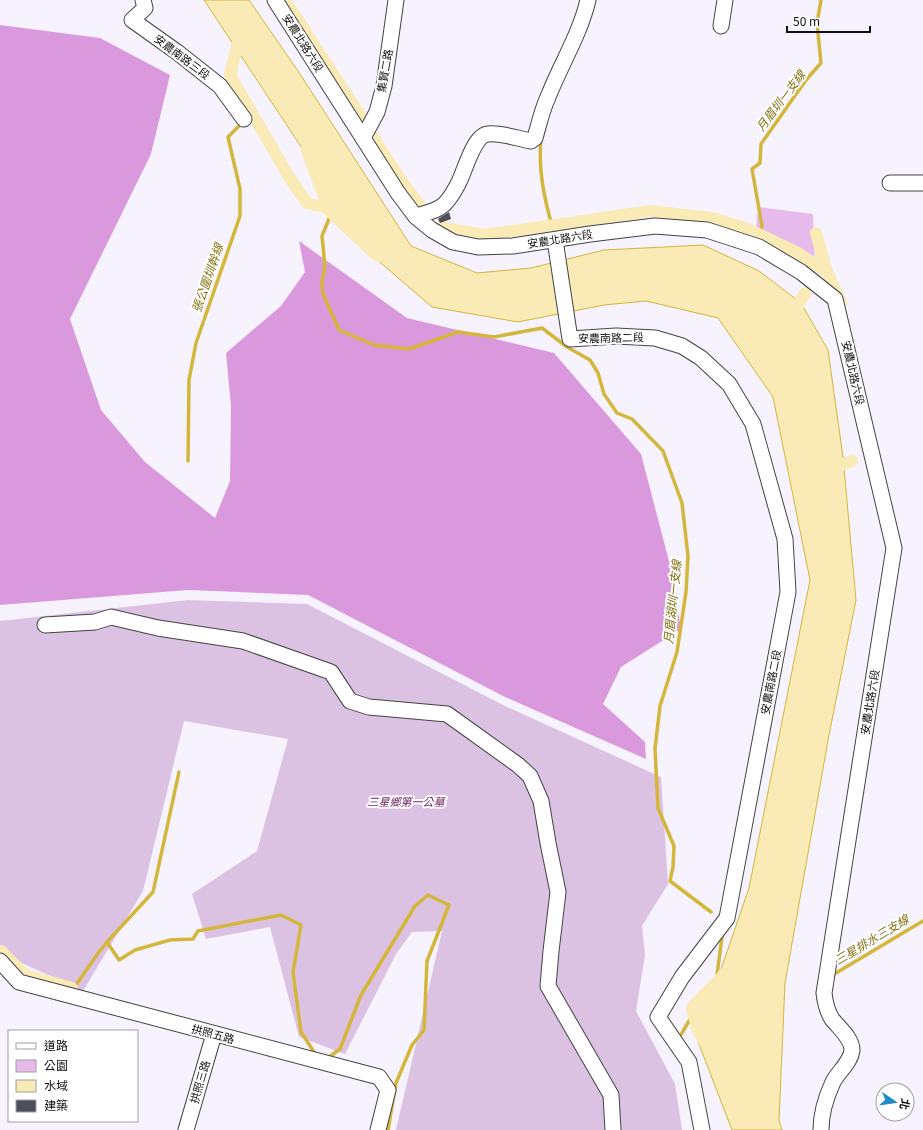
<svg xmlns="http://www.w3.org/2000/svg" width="923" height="1130" font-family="Georgia,'Noto Sans TC',serif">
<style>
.green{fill:#e7baec}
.forest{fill:#db99dd}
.cemetery{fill:#dbc2e3}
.water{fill:#f9eab6;stroke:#d3b63a}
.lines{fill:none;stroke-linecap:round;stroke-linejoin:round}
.stream{stroke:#d3b63a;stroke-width:3.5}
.canal{stroke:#f9eab6;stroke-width:12}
.river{stroke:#f9eab6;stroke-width:20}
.building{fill:#4c4f59}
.minor-casing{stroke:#434343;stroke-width:17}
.minor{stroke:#fff;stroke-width:15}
.labels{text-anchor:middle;stroke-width:4;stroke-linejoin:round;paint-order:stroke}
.street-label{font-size:11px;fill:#101010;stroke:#fff}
.park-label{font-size:11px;font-style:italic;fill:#6c1d5b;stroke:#fff}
.water-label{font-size:12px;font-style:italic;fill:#837212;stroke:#fff}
</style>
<rect width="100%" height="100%" fill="#f6f3ff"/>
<!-- green -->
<polygon class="green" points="758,207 813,214 815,265 804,268 755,240"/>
<!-- forest -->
<polygon class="forest" points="0,25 100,38 170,75 151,154 70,319 101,410 145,462 215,518 230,481 231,406 226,353 281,306 305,272 299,241 407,318 554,353 641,454 671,569 681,629 621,667 603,704 645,742 646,759 505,697 308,595 188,590 0,605"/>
<!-- cemetery -->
<polygon class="cemetery" points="188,600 307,604 505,706 661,777 668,884 642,926 645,955 636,1011 675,1084 682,1130 396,1130 442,931 412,932 396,954 345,1054 299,1037 270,927 206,939 192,894 257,851 288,739 184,721 143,891 83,991 0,953 0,621"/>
<!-- water -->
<polygon class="water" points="204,0 249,0 298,71 411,246 477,273 531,268 604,250 703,245 759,271 801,303 828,350 843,457 856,600 829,735 785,983 779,1120 782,1130 732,1130 697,1039 749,888 810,580 773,397 718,318 646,301 604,305 518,322 432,307 374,257"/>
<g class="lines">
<!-- stream -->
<g class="stream">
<path d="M 541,139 C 538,169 544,197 552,226"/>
<polyline points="333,209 322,236 325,266 322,282 323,294 339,330 374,345 409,349 458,332 494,337 542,328 567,347 590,360 598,373 604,394 617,413 632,419 663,451 682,503 688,556 686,592 677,652 660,706 655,749 658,808 674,846 673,867 670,881 711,912"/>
<polyline points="759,234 762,226 752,169 760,163 761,144 806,80 821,63 817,23 821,0"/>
<polyline points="188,461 189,380 196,343 240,216 240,189 228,137 238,127 255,117"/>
<polyline points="107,942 153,892 179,772"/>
<polyline points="831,976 923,921"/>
<polyline points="73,989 99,952 107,942 119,960 135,950 170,940 193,939 198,931 281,915 301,925 293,972 301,1032 316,1055"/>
<polyline points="715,990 722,937"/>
<polyline points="679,1038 696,1009"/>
<polyline points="326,1057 329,1057 340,1049 361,995 415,906 428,895 449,905 427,961 424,1030 412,1045 396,1083 388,1130"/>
</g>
<!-- canal -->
<g class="canal">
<polyline points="285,0 363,120"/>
<polyline points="240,34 230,75 289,177 307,203 333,209"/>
<polyline points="373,137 402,182 423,209"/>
<polyline points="441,227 483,235 528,229 650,211 712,218 748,229 798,253 827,272 841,303"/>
<polyline points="816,233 827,272"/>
<polyline points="792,316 805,293"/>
<polyline points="829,469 852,461"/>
<polyline points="0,951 1,951 25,975 72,988"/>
</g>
<!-- river -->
<g class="river">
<polyline points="311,150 333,209 379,252"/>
<polyline points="715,1051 702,1030 696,1009 732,972"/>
</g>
</g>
<!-- building -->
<polygon class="building" points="449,212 451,219 440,223 438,219"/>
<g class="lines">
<!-- minor casing -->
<g class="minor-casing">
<g id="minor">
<polyline points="143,0 145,8 132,20 177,52 220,86 244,119"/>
<path d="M 275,0 L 398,193 L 416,217 L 432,230 L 453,242 L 478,247 L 513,246 L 590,234 L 655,226 L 707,230 L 759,247 L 801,272 L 835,299 L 894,548 L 824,993 C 825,1002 827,1011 832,1019 C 839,1028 852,1038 852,1050 C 851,1062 838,1072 833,1082 C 826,1097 821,1114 821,1130"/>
<polyline points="721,26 725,0"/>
<polyline points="363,138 377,112 384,86 396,0"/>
<polyline points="890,183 923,183"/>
<path d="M 416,216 C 423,214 432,212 439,208 C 447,204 455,190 459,182 C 465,170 474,135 488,134 C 500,132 519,139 531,141 L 535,138 C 539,124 542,110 548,97 C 561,64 580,34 588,0"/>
<polyline points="555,240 570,339 616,336 655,338 682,346 701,358 729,384 753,424 785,539 788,592 727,918 682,977 658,1017 689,1062 702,1130"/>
<polyline points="45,625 95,622 111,617 158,628 243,641 331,672 350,701 369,707 447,714 518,765 530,776 541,801 548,843 558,892 551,951 548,986 611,1095 613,1130"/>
<polyline points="0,961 19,982 379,1077 388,1090 378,1130"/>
<polyline points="186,1130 214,1034"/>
</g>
</g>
<!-- minor -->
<use href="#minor" class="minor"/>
</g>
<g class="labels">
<!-- street labels -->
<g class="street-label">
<text transform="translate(303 43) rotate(58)" y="4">安農北路六段</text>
<text transform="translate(182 57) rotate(37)" y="4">安農南路三段</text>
<text transform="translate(385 71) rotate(-80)" y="4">集賢二路</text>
<text transform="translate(560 239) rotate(-9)" y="4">安農北路六段</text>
<text transform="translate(611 338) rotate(-1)" y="4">安農南路二段</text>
<text transform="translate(853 373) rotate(77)" y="4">安農北路六段</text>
<text transform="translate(771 682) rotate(-79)" y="4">安農南路二段</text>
<text transform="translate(870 702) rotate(-81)" y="4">安農北路六段</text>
<text transform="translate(213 1034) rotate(15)" y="4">拱照五路</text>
<text transform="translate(200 1082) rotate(-74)" y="4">拱照三路</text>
</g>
<!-- park labels -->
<g class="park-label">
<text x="406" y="806">三星鄉第一公墓</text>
</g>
<!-- water labels -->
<g class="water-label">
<text transform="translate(781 101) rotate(-53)" y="4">月眉圳一支線</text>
<text transform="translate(208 278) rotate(-71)" y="4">張公圍圳幹線</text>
<text transform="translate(673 602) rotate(-84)" y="4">月眉湖圳一支線</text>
<text transform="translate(872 940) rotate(-31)" y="4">三星排水三支線</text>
</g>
</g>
<!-- legend -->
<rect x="8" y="1030" width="130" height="92" fill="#ffffff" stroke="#9f9f9f"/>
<rect x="16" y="1043" width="20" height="6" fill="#ffffff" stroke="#9f9f9f"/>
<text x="44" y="1050" font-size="12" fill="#101010">道路</text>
<rect x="16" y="1060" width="20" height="12" fill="#e7baec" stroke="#9f9f9f"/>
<text x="44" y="1070" font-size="12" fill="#101010">公園</text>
<rect x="16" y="1080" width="20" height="12" fill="#f9eab6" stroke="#9f9f9f"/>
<text x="44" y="1090" font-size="12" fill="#101010">水域</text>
<rect x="16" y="1100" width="20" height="12" fill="#4c4f59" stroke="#9f9f9f"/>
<text x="44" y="1110" font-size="12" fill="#101010">建築</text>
<!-- north arrow -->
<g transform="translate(895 1102) rotate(103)"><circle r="19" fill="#ffffff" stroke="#9f9f9f"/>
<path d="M0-3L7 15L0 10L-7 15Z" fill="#218ac7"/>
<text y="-6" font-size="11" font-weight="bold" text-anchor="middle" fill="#101010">北</text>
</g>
<!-- scale -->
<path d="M787 26v6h83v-6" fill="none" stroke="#101010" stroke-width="2"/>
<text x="793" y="26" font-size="12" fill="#101010" stroke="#ffffff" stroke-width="3" paint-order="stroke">50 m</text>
</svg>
